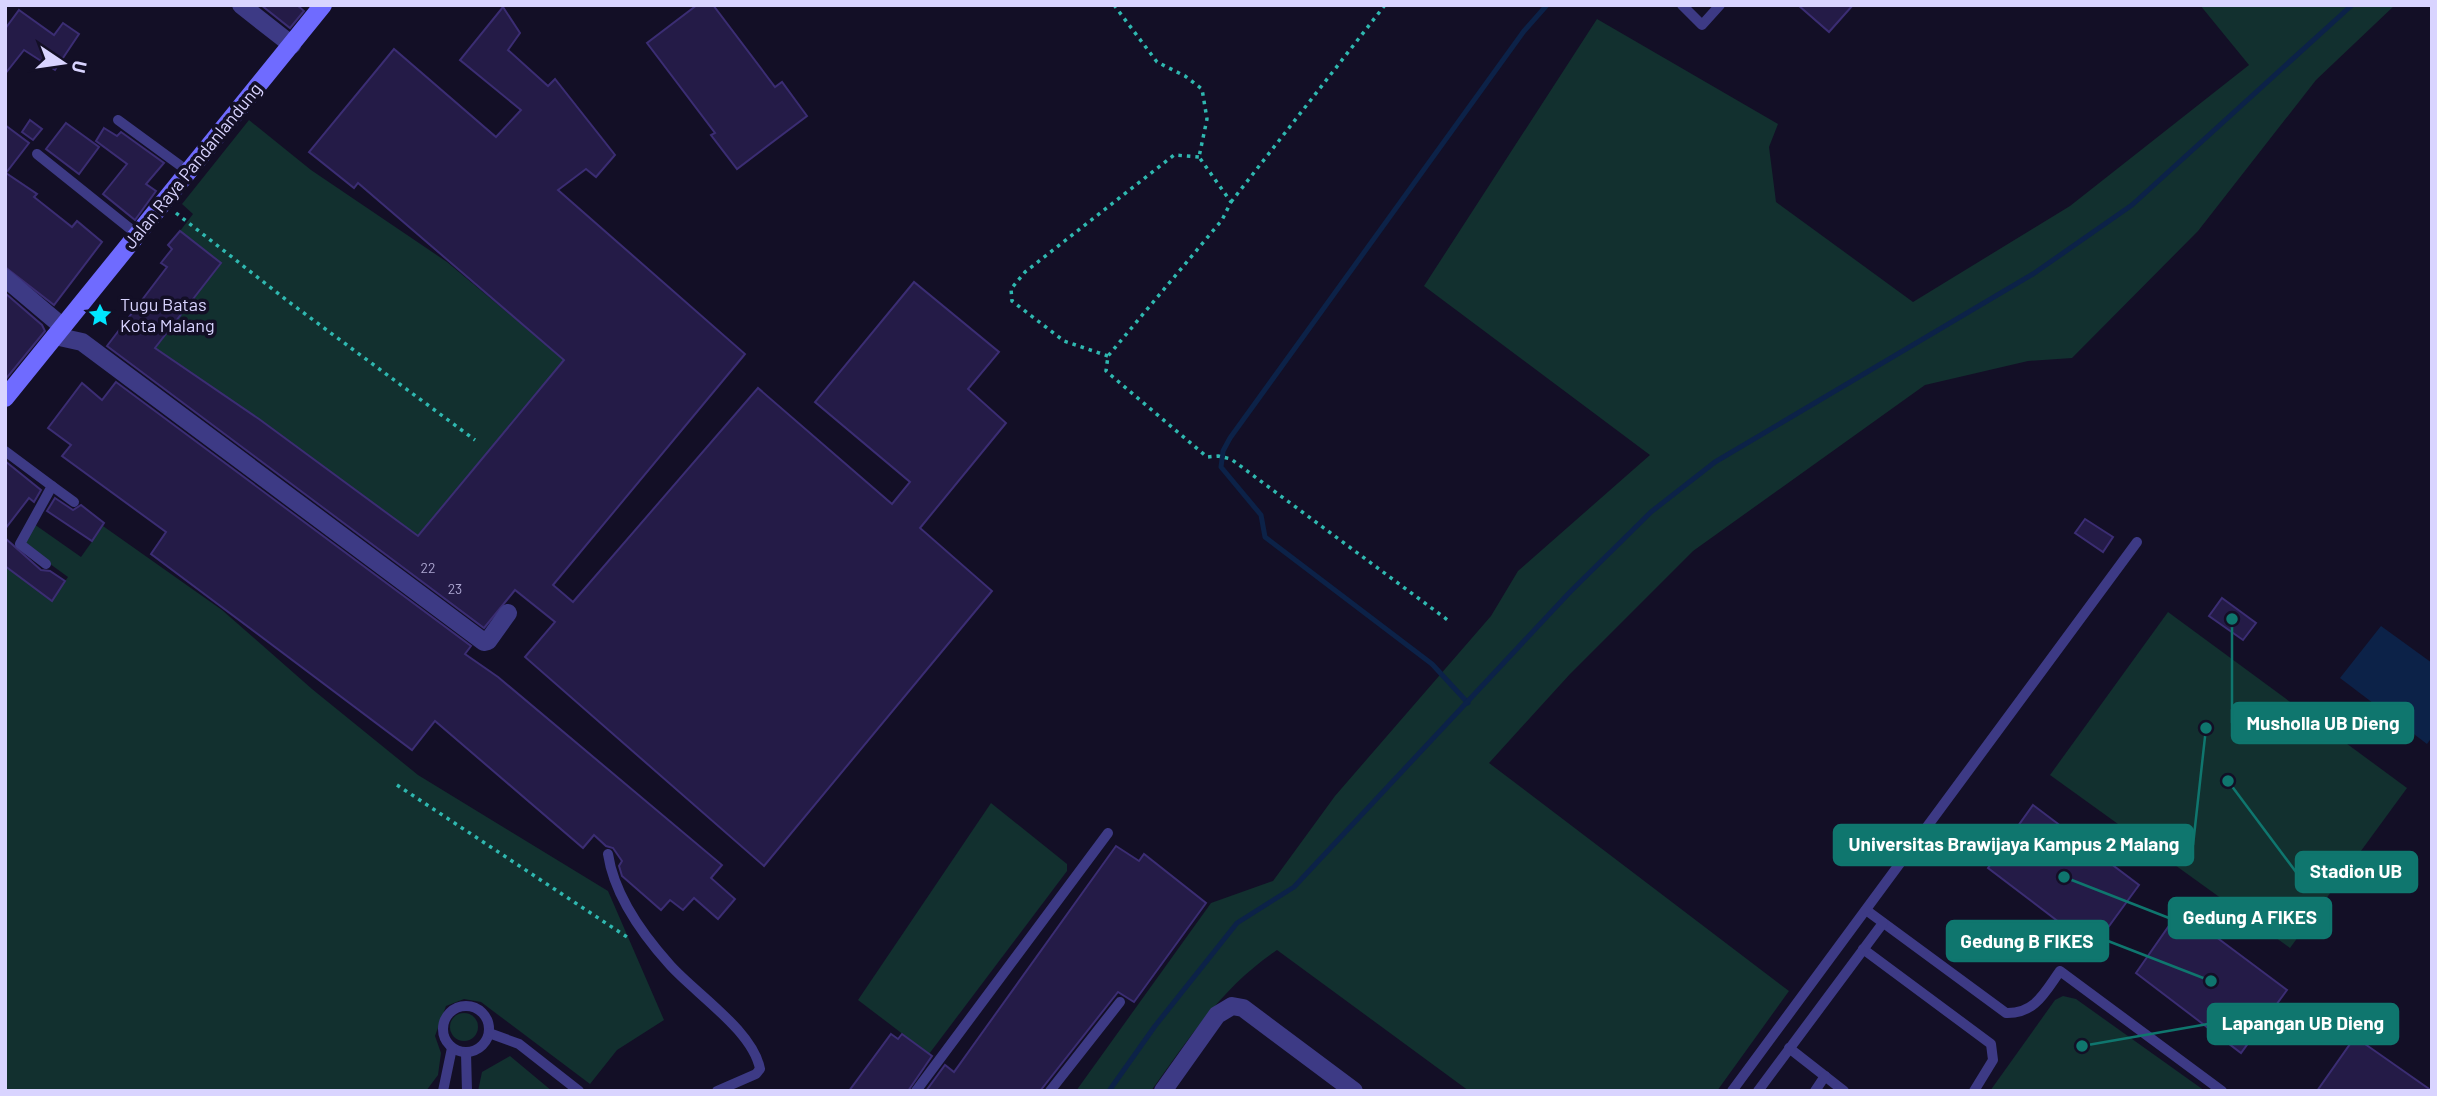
<svg xmlns="http://www.w3.org/2000/svg" width="2437" height="1096" font-family="Barlow,sans-serif">
<style>
.green{fill:#12302f}
.water{fill:#0c2248}
.lines{fill:none;stroke-linecap:round;stroke-linejoin:round}
.stream{stroke:#0c2248;stroke-width:5}
.building{fill:#241b47;stroke:#3b2d73;stroke-width:2}
.path{stroke:#2fb8b0;stroke-width:3.5;stroke-dasharray:3.5 5;stroke-linecap:butt}
.lane{stroke:#3d3a85;stroke-width:10}
.street{stroke:#3d3a85;stroke-width:18}
.secondary{stroke:#6f6bff;stroke-width:18}
.labels{text-anchor:middle;stroke-width:7;stroke-linejoin:round;paint-order:stroke}
.number-label{font-size:14px;fill:#aca6d1}
.street-label{font-size:18px;fill:#d9d4ff;stroke:#130f26}
.poi-label{font-size:18px;fill:#d9d4ff;stroke:#130f26;text-anchor:start}
.leader{fill:none;stroke:#0f766e;stroke-width:2.5}
.callout-dot{fill:#0f766e;stroke:#130f26;stroke-width:2.5}
.callout{fill:#0f766e;stroke:#0f766e;stroke-width:2.5}
.callout-label{font-size:19px;text-anchor:middle;font-weight:bold;fill:#fff}
</style>
<rect width="100%" height="100%" fill="#130f26"/>
<!-- green -->
<g class="green">
<path d="M 2200,5 L 2395,5 L 2316,80 L 2198,231 L 2072,358 L 2028,361 L 1925,385 L 1693,551 L 1570,674 L 1489,763 L 1789,991 L 1717,1091 L 1469,1091 L 1277,950 C 1223,986 1188,1039 1151,1091 L 1076,1091 L 1211,903 L 1273,881 L 1335,796 L 1491,616 L 1518,571 L 1650,455 L 1424,286 L 1597,19 L 1778,124 L 1769,147 L 1776,202 L 1913,302 L 2070,206 L 2249,65 Z"/>
<polygon points="249,120 311,170 447,262 564,360 418,537 155,349 221,263 180,231 193,214 182,204"/>
<polygon points="34,524 81,557 103,526 222,610 312,689 418,775 608,891 664,1020 617,1050 590,1084 481,1002 464,999 446,1006 435,1036 441,1053 438,1075 426,1091 5,1091 5,566 52,600 68,577 24,545"/>
<polygon points="2168,612 2407,788 2290,948 2050,775"/>
<polygon points="991,803 1067,864 1067,871 929,1054 858,1000"/>
<polygon points="2063,996 2076,999 2205,1091 1990,1091 2055,1000"/>
<circle cx="464" cy="1027" r="14"/>
<polygon points="510,1056 552,1091 478,1091 482,1072"/>
</g>
<!-- water -->
<polygon class="water" points="2381,626 2432,663 2432,737 2427,744 2340,678"/>
<g class="lines">
<!-- stream -->
<g class="stream">
<polyline points="1468,703 1432,664 1265,537 1261,515 1221,467 1223,451 1230,438 1524,31 1547,5"/>
<polyline points="1109,1091 1155,1026 1237,923 1294,887 1570,592 1651,512 1715,462 2033,274 2132,205 2352,5"/>
</g>
</g>
<!-- building -->
<g class="building">
<polygon points="261,5 297,5 304,11 290,28"/>
<polygon points="697,5 713,5 775,87 782,82 807,116 737,169 711,135 715,133 647,43"/>
<polygon points="1798,5 1853,5 1829,32"/>
<polygon points="503,7 520,33 508,50 548,86 555,79 615,155 596,177 586,169 558,190 745,354 553,585 573,602 758,388 892,504 910,482 815,402 914,282 999,352 968,389 1006,423 920,528 992,591 764,866 525,657 555,622 515,590 484,628 107,346 167,267 161,263 172,249 168,245 180,231 221,263 155,348 259,419 418,536 564,360 358,183 354,188 309,152 394,49 496,137 521,110 460,60"/>
<polygon points="19,10 54,35 63,23 79,34 55,70 24,50 5,74 5,29"/>
<polygon points="30,120 42,129 33,140 22,132"/>
<polygon points="66,123 99,147 79,174 46,149"/>
<polygon points="5,125 29,143 6,173 37,194 34,197 72,227 77,221 102,242 54,305 5,267"/>
<polygon points="104,128 117,136 121,132 164,163 146,184 156,191 135,220 103,194 127,164 96,141"/>
<polygon points="5,293 42,325 45,331 5,380"/>
<polygon points="116,382 471,646 465,654 498,677 722,865 711,878 735,899 718,919 694,898 683,910 670,900 661,910 622,876 619,866 622,861 613,848 606,846 594,835 583,848 435,721 412,750 151,554 166,532 62,456 71,445 48,428 82,383 102,400"/>
<polygon points="5,461 41,490 34,502 29,498 5,529"/>
<polygon points="55,498 73,510 81,505 104,523 92,541 47,511"/>
<polygon points="2085,519 2113,537 2103,552 2075,533"/>
<polygon points="5,538 41,570 50,571 65,581 52,601 5,566"/>
<polygon points="2222,598 2256,623 2243,640 2209,616"/>
<polygon points="2033,805 2139,885 2093,948 1988,868"/>
<polygon points="1116,846 1139,861 1144,854 1206,903 1134,1002 1118,992 1040,1091 926,1091 945,1065 954,1072"/>
<polygon points="2180,910 2287,990 2241,1053 2136,973"/>
<polygon points="891,1034 898,1039 902,1034 932,1056 908,1091 849,1091"/>
<polygon points="2355,1037 2432,1091 2317,1091"/>
</g>
<g class="lines">
<!-- path -->
<g class="path">
<polyline points="1114,5 1157,62 1185,76 1202,89 1207,119 1199,157 1231,202 1222,220 1108,356 1106,371 1207,457 1218,456 1231,459 1449,621"/>
<polyline points="1231,202 1385,5"/>
<polyline points="176,213 289,302 475,440"/>
<polyline points="1108,356 1064,341 1012,301 1011,289 1025,272 1174,155 1199,157"/>
<polyline points="397,785 630,939"/>
</g>
<!-- lane -->
<g class="lane">
<polyline points="1682,5 1702,25 1720,5"/>
<polyline points="118,120 189,172"/>
<polyline points="37,154 138,235"/>
<polyline points="5,451 52,486 20,544 46,564"/>
<polyline points="52,486 74,502"/>
<path d="M 608,854 C 614,894 643,935 670,965 C 696,994 753,1031 760,1069 L 756,1074 L 717,1091"/>
<path d="M 1866,910 L 2006,1013 C 2035,1014 2045,992 2060,971 L 2222,1091"/>
<polyline points="1863,949 1991,1044 1993,1060 1974,1091"/>
<circle cx="466" cy="1029" r="23"/>
<polyline points="489,1033 519,1044 579,1091"/>
<polyline points="1789,1048 1844,1091"/>
<polyline points="466,1053 467,1091"/>
<polyline points="443,1091 452,1048"/>
<polyline points="916,1091 1108,833"/>
<polyline points="1050,1091 1120,1002"/>
<polyline points="1732,1091 2137,542"/>
<polyline points="1758,1091 1883,923"/>
<polyline points="1815,1091 1825,1076"/>
</g>
<!-- street -->
<g class="street">
<polyline points="241,5 292,45"/>
<polyline points="5,278 63,327"/>
<polyline points="55,336 82,342 484,642 488,641 508,613"/>
<polyline points="1163,1091 1217,1015 1232,1006 1243,1008 1354,1091"/>
</g>
<!-- secondary -->
<polyline class="secondary" points="5,398 323,5"/>
</g>
<!-- icons -->
<defs>
<g id="sight-bare" transform="scale(1.89)"><path d="M0-6L1.8-2.2L6-1.7L2.9 1.2L3.7 5.4L0 3.3L-3.7 5.4L-2.9 1.2L-6-1.7L-1.8-2.2Z" fill="#00e5ff" stroke="#130f26" stroke-width="2.5" paint-order="stroke"/></g>
</defs>
<g fill-rule="evenodd">
<use href="#sight-bare" x="100" y="315"/>
</g>
<g class="labels">
<!-- number labels -->
<g class="number-label">
<text x="428" y="573">22</text>
<text x="455" y="594">23</text>
</g>
<!-- street labels -->
<g class="street-label">
<text transform="translate(193 166) rotate(-51)" y="6">Jalan Raya Pandanlandung</text>
</g>
<!-- poi labels -->
<g class="poi-label">
<text x="120" y="311">Tugu Batas<tspan x="120" dy="21">Kota Malang</tspan></text>
</g>
</g>
<!-- callouts -->
<path class="leader" d="M2232 619L2232 723M2206 728L2193 845M2228 781L2296 872M2064 877L2169 918M2211 981L2108 941M2082 1046L2208 1024"/>
<g class="callout-dot">
<circle cx="2232" cy="619" r="7"/>
<circle cx="2206" cy="728" r="7"/>
<circle cx="2228" cy="781" r="7"/>
<circle cx="2064" cy="877" r="7"/>
<circle cx="2211" cy="981" r="7"/>
<circle cx="2082" cy="1046" r="7"/>
</g>
<g class="callout">
<rect x="2232" y="703" width="181" height="40" rx="7"/>
<rect x="1834" y="825" width="359" height="40" rx="7"/>
<rect x="2296" y="852" width="121" height="40" rx="7"/>
<rect x="2169" y="898" width="162" height="40" rx="7"/>
<rect x="1947" y="921" width="161" height="40" rx="7"/>
<rect x="2208" y="1004" width="190" height="40" rx="7"/>
</g>
<g class="callout-label">
<text x="2323" y="730">Musholla UB Dieng</text>
<text x="2014" y="851">Universitas Brawijaya Kampus 2 Malang</text>
<text x="2356" y="878">Stadion UB</text>
<text x="2250" y="924">Gedung A FIKES</text>
<text x="2027" y="948">Gedung B FIKES</text>
<text x="2303" y="1030">Lapangan UB Dieng</text>
</g>
<!-- border -->
<rect width="2437" height="1096" fill="none" stroke="#d9d4ff" stroke-width="14"/>
<!-- north arrow -->
<g transform="translate(63 63) rotate(103)" stroke="#130f26" stroke-width="5" paint-order="stroke">
<path d="M0-5L12 26L0 18L-12 26Z" fill="#d9d4ff"/>
<text y="-10" font-size="19" font-weight="bold" text-anchor="middle" fill="#d9d4ff">U</text>
</g>
</svg>
